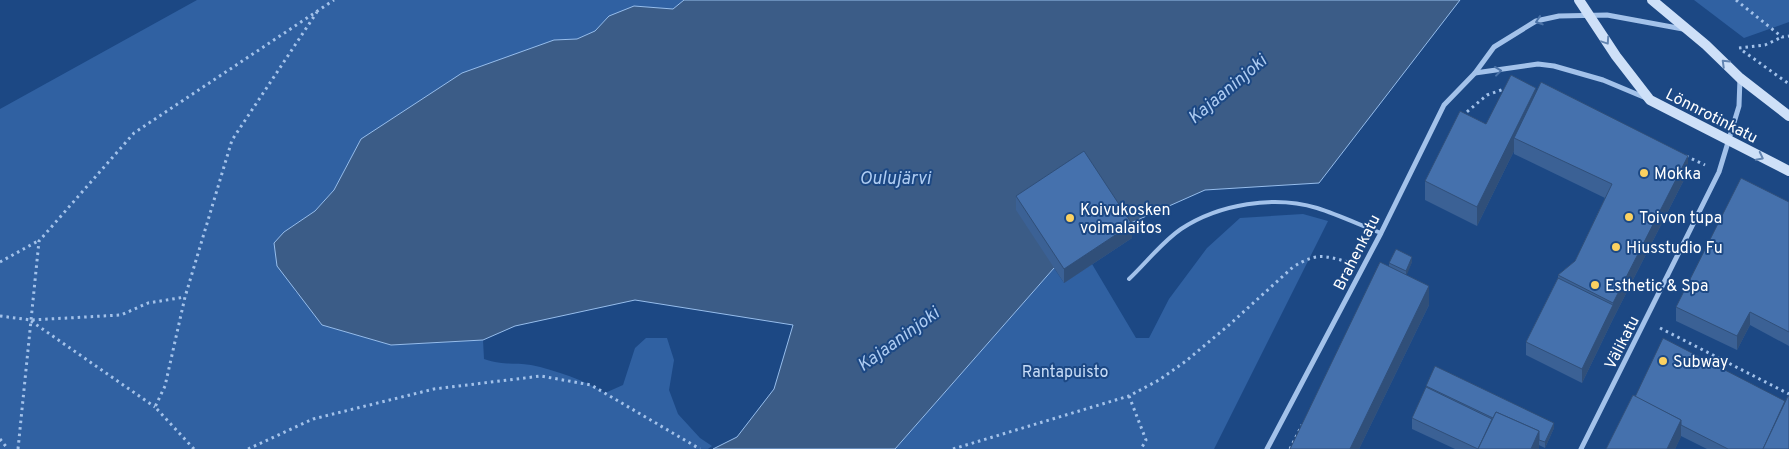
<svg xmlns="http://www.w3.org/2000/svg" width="1789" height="449" font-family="Overpass,sans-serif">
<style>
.green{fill:#3061a2}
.water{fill:#3b5c87;stroke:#96bdec}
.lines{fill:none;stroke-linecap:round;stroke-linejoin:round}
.path{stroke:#a3c2ea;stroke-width:3;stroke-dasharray:2.5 4;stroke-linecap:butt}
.lane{stroke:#a3c2ea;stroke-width:4}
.street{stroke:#a3c2ea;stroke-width:5}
.secondary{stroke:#cee0f8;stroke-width:10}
.wall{fill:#3b6195}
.shaded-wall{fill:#304f79}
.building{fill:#4571ad;stroke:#304f79}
.oneway{stroke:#4b73a8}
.oneway2{stroke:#6385b2}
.poi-dot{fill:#fbd161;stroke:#1c4884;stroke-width:2}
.labels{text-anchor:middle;stroke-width:4;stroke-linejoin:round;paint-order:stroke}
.street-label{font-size:16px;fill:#fff;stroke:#1c4884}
.poi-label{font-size:16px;fill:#fff;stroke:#1c4884;text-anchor:start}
.park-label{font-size:16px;fill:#c8ddf8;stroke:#1c4884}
.water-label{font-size:18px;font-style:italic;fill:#aeccf2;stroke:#1c4884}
</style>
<rect width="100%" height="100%" fill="#1c4884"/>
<!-- green -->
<g class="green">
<path d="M 197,0 L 684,0 L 673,9 L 609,16 L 595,31 L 577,39 L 554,40 L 361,139 L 334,190 L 315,211 L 284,232 L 295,291 L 303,298 L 322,325 L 391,345 L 483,340 L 484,359 C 504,366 513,362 531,365 C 555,370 584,380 605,393 L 623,385 L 635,348 L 646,338 L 667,338 L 674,360 L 669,390 L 678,414 L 700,438 L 712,446 L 708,449 L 0,449 L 0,109 Z"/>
<polygon points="1694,0 1789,0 1789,22 1744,38"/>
<polygon points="1303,214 1328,221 1214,449 895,449 1054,268 1064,283 1092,264 1136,338 1149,338 1169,299 1207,248 1240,218"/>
</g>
<!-- water -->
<polygon class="water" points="684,0 1460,0 1319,183 1205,190 1124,226 1054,268 895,449 713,449 737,437 774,389 793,325 635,300 515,326 483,340 391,345 322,325 277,266 274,243 284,232 315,211 334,190 361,139 462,73 554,40 577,39 595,31 609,16 634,6 673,9"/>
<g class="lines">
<!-- path -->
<g class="path">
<polyline points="1736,0 1782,37 1789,36"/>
<polyline points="1739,48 1765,45 1782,37"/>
<polyline points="1743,51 1789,84"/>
<polyline points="1462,116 1487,95 1507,88"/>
<polyline points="1686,156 1705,165"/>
<polyline points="0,262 38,241"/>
<polyline points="0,316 31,320 121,315 148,303 185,297"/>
<polyline points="31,321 155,407"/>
<polyline points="1660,328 1789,394"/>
<polyline points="1129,396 1146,440 1141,449"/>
<polyline points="0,439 8,449"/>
<polyline points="18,449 39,241 134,133 334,0"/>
<polyline points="194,449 155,407 165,386 185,297 232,140 317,12"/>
<polyline points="248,449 313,419 434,389 541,376 591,385 700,449"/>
<path d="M 953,449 L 1129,396 L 1159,380 L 1186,361 L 1229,325 L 1293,267 C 1316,253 1323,255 1348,262"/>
<polyline points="1290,449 1302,425"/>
</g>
<!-- lane -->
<path class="lane" d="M 1129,279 C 1146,263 1162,242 1181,229 C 1219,204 1274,195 1317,208 C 1339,215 1360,225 1381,233"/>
<!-- street -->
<g class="street">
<polyline points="1475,73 1538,64 1554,66 1603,80 1646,98"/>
<polyline points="1267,449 1381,233 1444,105 1475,73 1494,47 1536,21 1559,16 1607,15 1683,29"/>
<polyline points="1581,449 1719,172 1739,106 1740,78"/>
</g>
<!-- secondary -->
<g class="secondary">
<polyline points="1579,0 1616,56 1650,100 1789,171"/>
<polyline points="1652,0 1706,45 1740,78 1789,116"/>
</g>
</g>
<!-- wall -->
<g class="wall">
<polygon points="1536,92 1688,172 1613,319 1582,383 1526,355 1526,342 1558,278 1558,275 1575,261 1605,198 1514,154 1514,151 1477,226 1425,200 1425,181 1486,124"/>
<polygon points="1016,196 1132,238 1064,283 1016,210"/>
<polygon points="1789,202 1789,346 1750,325 1737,350 1676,321 1676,307"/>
<polygon points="1412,262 1406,275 1429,305 1359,449 1290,449 1389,267 1389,263"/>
<polygon points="1426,386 1554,428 1545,448 1539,445 1539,449 1455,449 1412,429 1412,418 1426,388"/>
<polygon points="1633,395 1789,449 1707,449 1681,436 1675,449 1606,449"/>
</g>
<!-- shaded-wall -->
<g class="shaded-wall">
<polygon points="1536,88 1536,107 1514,138 1514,151 1477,226 1477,207"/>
<polygon points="1688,156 1688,172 1613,319 1613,303"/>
<polygon points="1132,224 1132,238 1064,283 1064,269"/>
<polygon points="1412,257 1412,262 1406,277 1406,271"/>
<polygon points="1429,286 1429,305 1359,449 1350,449"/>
<polygon points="1613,305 1613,319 1582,383 1582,369"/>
<polygon points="1750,312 1750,325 1737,350 1737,336"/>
<polygon points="1681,420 1681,437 1675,449 1667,449"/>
<polygon points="1554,423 1554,428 1545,448 1545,442"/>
<polygon points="1539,431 1539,449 1531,449"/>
</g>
<!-- building -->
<g class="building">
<polygon points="1511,75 1536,88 1477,207 1425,181 1460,111 1486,124"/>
<polygon points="1541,82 1688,156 1613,303 1558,275 1575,261 1612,184 1514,138"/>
<polygon points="1084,151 1132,224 1064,269 1016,196"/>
<polygon points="1741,178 1789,202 1789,332 1750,312 1737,336 1676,307"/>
<polygon points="1396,249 1412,257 1406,271 1389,263"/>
<polygon points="1380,262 1429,286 1350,449 1290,449"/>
<polygon points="1558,278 1613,305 1582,369 1526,342"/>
<polygon points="1663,338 1785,401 1763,449 1728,449 1681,425 1681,420 1635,397"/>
<polygon points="1435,366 1554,423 1545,442 1539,440 1539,431 1496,412 1493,418 1426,386"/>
<polygon points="1426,387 1492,419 1478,449 1412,418"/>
<polygon points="1633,395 1681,420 1667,449 1606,449"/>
<polygon points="1788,396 1789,397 1789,449 1763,449"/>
<polygon points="1496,412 1539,431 1531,449 1478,449"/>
</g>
<!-- one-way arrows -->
<defs><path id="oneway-chevron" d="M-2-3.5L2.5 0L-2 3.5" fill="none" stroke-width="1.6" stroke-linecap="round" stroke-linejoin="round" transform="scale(1.25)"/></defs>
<g class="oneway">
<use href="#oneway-chevron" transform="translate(1539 21) rotate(162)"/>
<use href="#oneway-chevron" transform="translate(1498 71) rotate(-7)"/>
</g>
<g class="oneway2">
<use href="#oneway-chevron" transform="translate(1606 41) rotate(56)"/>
<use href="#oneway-chevron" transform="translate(1725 63) rotate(-136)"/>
<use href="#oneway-chevron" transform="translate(1760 157) rotate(27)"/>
</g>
<!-- markers -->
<g class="poi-dot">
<circle cx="1644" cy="173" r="5"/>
<circle cx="1629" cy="217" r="5"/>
<circle cx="1070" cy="218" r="5"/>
<circle cx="1616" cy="247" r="5"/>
<circle cx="1595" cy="285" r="5"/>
<circle cx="1663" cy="361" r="5"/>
</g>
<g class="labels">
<!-- street labels -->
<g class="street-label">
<text transform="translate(1712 115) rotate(27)" y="6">Lönnrotinkatu</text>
<text transform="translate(1356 252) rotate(-63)" y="6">Brahenkatu</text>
<text transform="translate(1621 342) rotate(-63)" y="6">Välikatu</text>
</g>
<!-- poi labels -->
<g class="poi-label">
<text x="1654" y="179">Mokka</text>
<text x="1080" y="215">Koivukosken<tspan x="1080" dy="18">voimalaitos</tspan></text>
<text x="1639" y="223">Toivon tupa</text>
<text x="1626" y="253">Hiusstudio Fu</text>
<text x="1605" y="291">Esthetic &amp; Spa</text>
<text x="1673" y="367">Subway</text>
</g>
<!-- park labels -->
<g class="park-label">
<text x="1065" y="377">Rantapuisto</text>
</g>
<!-- water labels -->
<g class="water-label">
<text transform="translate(1227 89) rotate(-40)" y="6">Kajaaninjoki</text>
<text x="895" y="184">Oulujärvi</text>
<text transform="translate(898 339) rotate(-36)" y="6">Kajaaninjoki</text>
</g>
</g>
</svg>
